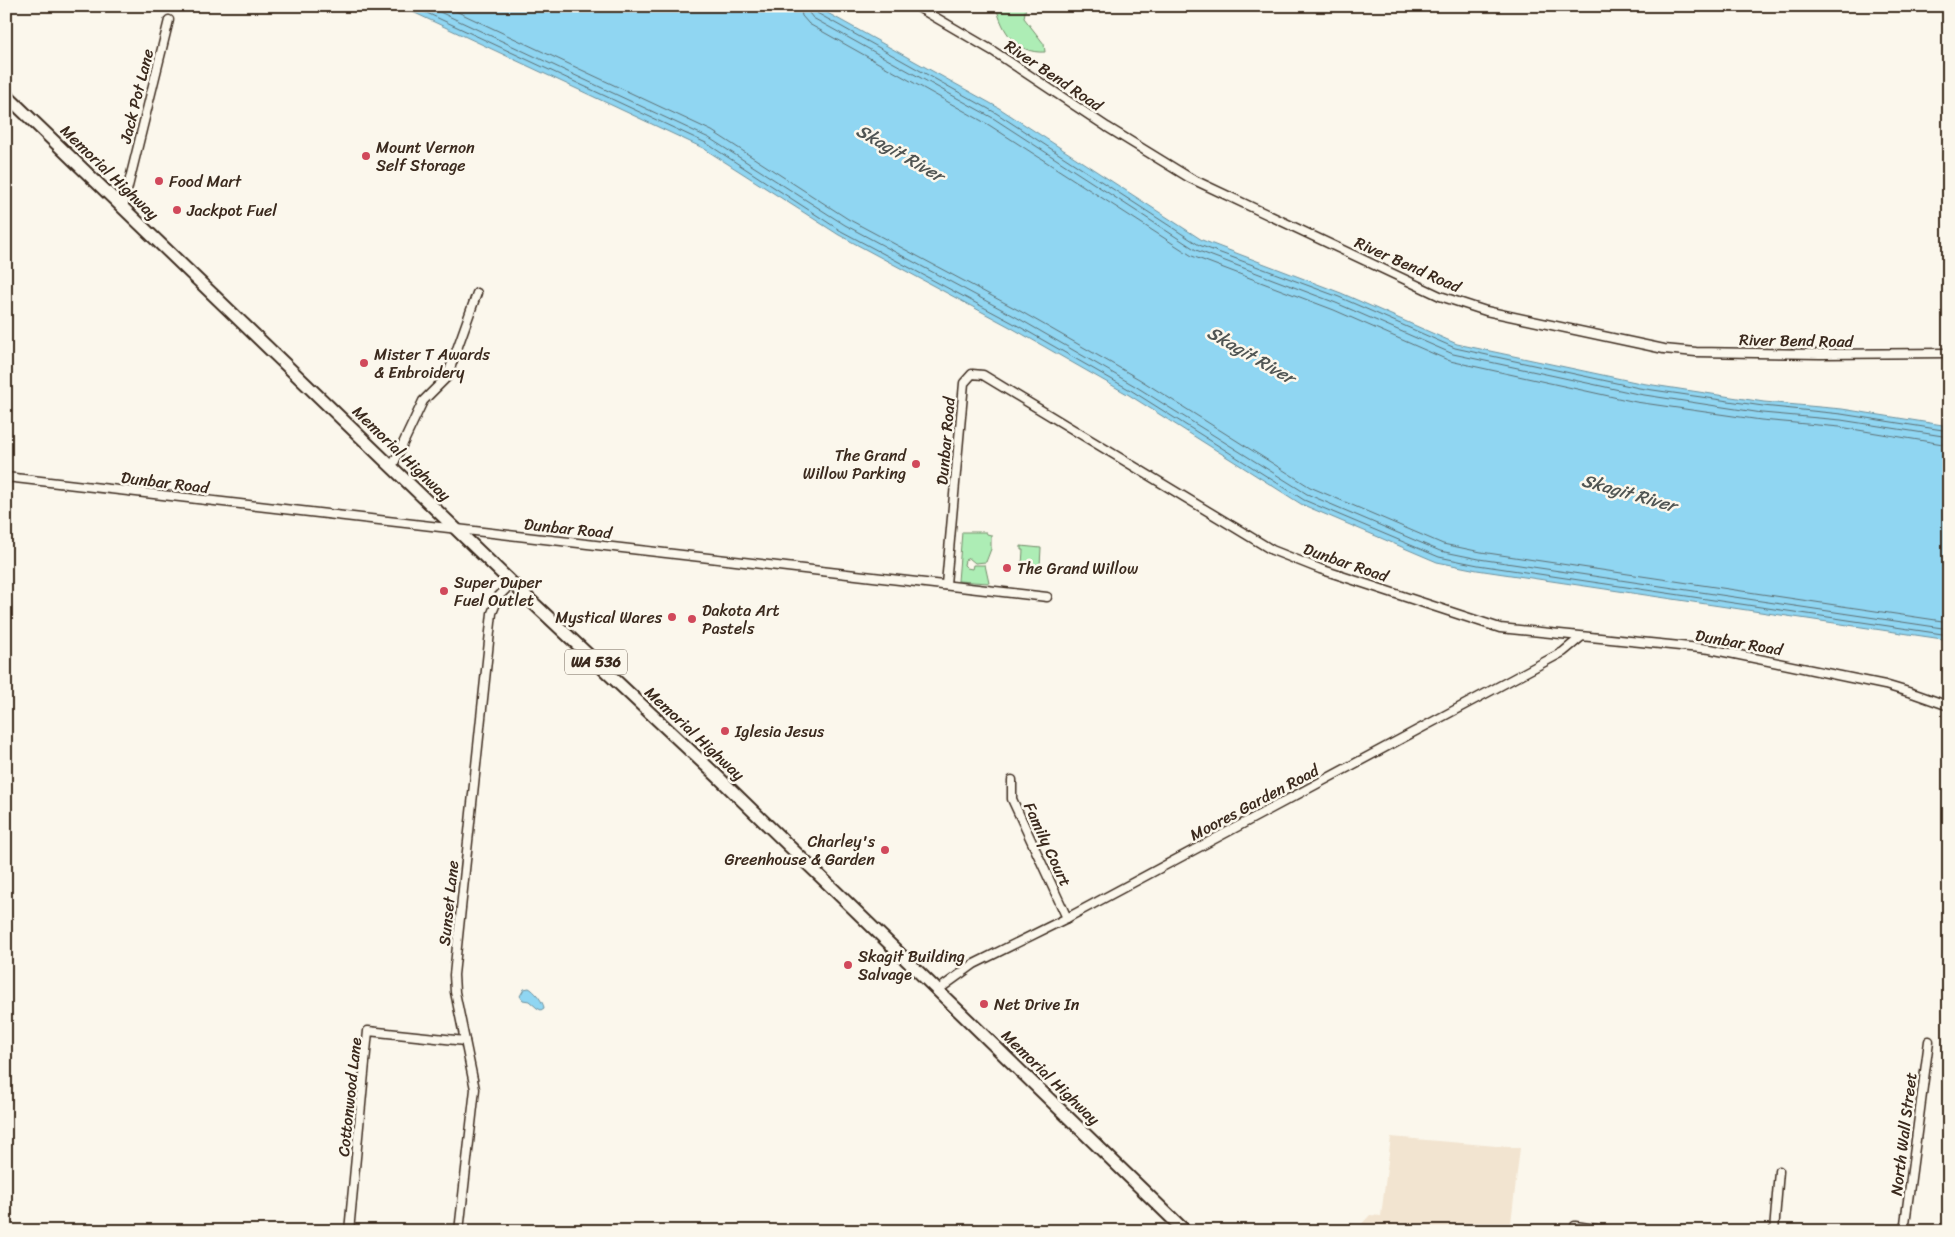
<svg xmlns="http://www.w3.org/2000/svg" width="1955" height="1237" font-family="Sriracha,sans-serif">
<style>
.built{fill:#f2e4d0}
.green{fill:#adedb5;stroke:#748c6a}
.water{fill:#90d6f2;stroke:#6e919d}
.lines{fill:none;stroke-linecap:round;stroke-linejoin:round}
.shore{stroke:#5d6f73;stroke-width:1}
.minor-casing{stroke:#3b2a1e;stroke-width:11}
.primary-casing{stroke:#3b2a1e;stroke-width:15}
.minor{stroke:#fbf7ec;stroke-width:8}
.primary{stroke:#fbf7ec;stroke-width:11}
.poi-dot{fill:#d1495b;stroke:#fbf7ec;stroke-width:2}
.labels{text-anchor:middle;stroke-width:5;stroke-linejoin:round;paint-order:stroke}
.shield{fill:#fbf7ec;stroke:#75685c;stroke-width:1}
.shield-label{font-size:15px;font-weight:bold;fill:#3b2a1e}
.street-label{font-size:16px;fill:#3b2a1e;stroke:#fbf7ec}
.poi-label{font-size:16px;fill:#3b2a1e;stroke:#fbf7ec;text-anchor:start}
.water-label{font-size:18px;font-style:italic;fill:#505553;stroke:#fbf7ec}
</style>
<rect width="100%" height="100%" fill="#fbf7ec"/>
<filter id="ink" filterUnits="userSpaceOnUse"><feTurbulence type="fractalNoise" baseFrequency=".02" numOctaves="2"/><feDisplacementMap in="SourceGraphic" scale="10" xChannelSelector="R" yChannelSelector="G"/><feConvolveMatrix kernelMatrix="1 2 1 2 8 2 1 2 1" color-interpolation-filters="sRGB"/></filter>
<g filter="url(#ink)">
<!-- built -->
<polygon class="built" points="1391,1137 1520,1148 1510,1231 1355,1231 1370,1215 1381,1216"/>
<!-- green -->
<g class="green">
<path d="M 996,6 L 1026,6 L 1024,18 L 1044,44 L 1045,52 C 1016,54 1002,31 996,6 Z"/>
<polygon points="962,532 986,532 987,534 991,535 991,549 986,562 975,563 969,558 965,560 964,565 967,568 972,569 973,565 985,565 989,583 958,581"/>
<polygon points="1021,546 1041,548 1040,566 1022,565 1023,550 1021,550"/>
</g>
<!-- water -->
<g class="water">
<polygon points="400,6 815,6 999,108 1202,240 1341,293 1457,344 1640,383 1764,402 1842,409 1949,426 1949,640 1477,570 1437,562 1301,504 1129,395 1010,327 839,235 703,148"/>
<path d="M 529,988 C 534,990 544,1003 544,1008 L 541,1010 L 537,1008 L 529,1001 L 523,1000 L 520,996 L 524,989 Z"/>
</g>
<g class="lines">
<!-- shore -->
<g class="shore">
<polyline points="412,6 706,143 841,231 1013,323 1132,391 1304,500 1439,557 1478,565 1949,635"/>
<polyline points="427,6 709,138 845,225 1016,317 1135,386 1307,494 1440,551 1479,559 1949,629"/>
<polyline points="445,6 712,131 848,219 1020,311 1139,379 1310,487 1443,544 1481,552 1949,622"/>
<polyline points="800,6 802,16 809,24 989,125 1192,256 1334,310 1450,361 1636,402 1761,420 1840,427 1949,445"/>
<polyline points="808,6 809,13 813,18 993,118 1196,250 1336,303 1453,354 1638,394 1762,413 1841,420 1949,437"/>
<polyline points="814,6 817,13 996,113 1199,245 1339,297 1455,348 1639,388 1763,406 1841,414 1949,431"/>
</g>
<!-- minor casing -->
<g class="minor-casing">
<g id="minor">
<polyline points="916,6 993,51 1107,127 1190,178 1440,296 1486,311 1664,349 1696,352 1820,354 1949,353"/>
<polyline points="123,207 169,20"/>
<polyline points="392,467 423,401 447,377 477,293"/>
<polyline points="6,477 1047,597"/>
<polyline points="946,584 964,383 972,374 983,375 1272,550 1320,569 1500,628 1710,649 1885,685 1915,694 1949,706"/>
<polyline points="1012,780 1012,799 1067,918"/>
<polyline points="938,990 974,964 1067,918 1563,652 1581,637"/>
<polyline points="1575,1226 1610,1231"/>
<polyline points="349,1231 368,1031 465,1041"/>
<polyline points="459,1231 475,1089 455,992 454,975 492,613 499,596 512,583"/>
<polyline points="1774,1231 1779,1171"/>
<polyline points="1904,1231 1929,1041"/>
</g>
</g>
<!-- primary casing -->
<g class="primary-casing">
<polyline id="primary" points="6,95 512,583 716,775 1185,1231"/>
</g>
<!-- minor -->
<use href="#minor" class="minor"/>
<!-- primary -->
<use href="#primary" class="primary"/>
</g>
</g>
<!-- markers -->
<g class="poi-dot">
<circle cx="366" cy="156" r="5"/>
<circle cx="159" cy="181" r="5"/>
<circle cx="177" cy="210" r="5"/>
<circle cx="364" cy="363" r="5"/>
<circle cx="916" cy="464" r="5"/>
<circle cx="1007" cy="568" r="5"/>
<circle cx="444" cy="591" r="5"/>
<circle cx="672" cy="617" r="5"/>
<circle cx="692" cy="619" r="5"/>
<circle cx="725" cy="731" r="5"/>
<circle cx="885" cy="850" r="5"/>
<circle cx="848" cy="965" r="5"/>
<circle cx="984" cy="1004" r="5"/>
</g>
<g class="labels">
<!-- shield labels -->
<rect class="shield" x="565" y="649.5" width="62" height="25" rx="4"/>
<g class="shield-label">
<text x="596" y="667">WA 536</text>
</g>
<!-- street labels -->
<g class="street-label">
<text transform="translate(1054 75) rotate(34)" y="6">River Bend Road</text>
<text transform="translate(136 96) rotate(-76)" y="6">Jack Pot Lane</text>
<text transform="translate(110 172) rotate(44)" y="6">Memorial Highway</text>
<text transform="translate(1408 264) rotate(24)" y="6">River Bend Road</text>
<text transform="translate(1796 340) rotate(1)" y="6">River Bend Road</text>
<text transform="translate(945 441) rotate(-85)" y="6">Dunbar Road</text>
<text transform="translate(402 453) rotate(44)" y="6">Memorial Highway</text>
<text transform="translate(165 482) rotate(7)" y="6">Dunbar Road</text>
<text transform="translate(568 528) rotate(6)" y="6">Dunbar Road</text>
<text transform="translate(1346 562) rotate(19)" y="6">Dunbar Road</text>
<text transform="translate(1739 642) rotate(10)" y="6">Dunbar Road</text>
<text transform="translate(695 733) rotate(43)" y="6">Memorial Highway</text>
<text transform="translate(1254 802) rotate(-28)" y="6">Moores Garden Road</text>
<text transform="translate(1048 844) rotate(65)" y="6">Family Court</text>
<text transform="translate(448 903) rotate(-84)" y="6">Sunset Lane</text>
<text transform="translate(1051 1077) rotate(44)" y="6">Memorial Highway</text>
<text transform="translate(349 1097) rotate(-84)" y="6">Cottonwood Lane</text>
<text transform="translate(1903 1134) rotate(-83)" y="6">North Wall Street</text>
</g>
<!-- poi labels -->
<g class="poi-label">
<text x="376" y="153">Mount Vernon<tspan x="376" dy="18">Self Storage</tspan></text>
<text x="169" y="187">Food Mart</text>
<text x="187" y="216">Jackpot Fuel</text>
<text x="374" y="360">Mister T Awards<tspan x="374" dy="18">&amp; Enbroidery</tspan></text>
<text x="906" y="461" text-anchor="end">The Grand<tspan x="906" dy="18">Willow Parking</tspan></text>
<text x="1017" y="574">The Grand Willow</text>
<text x="454" y="588">Super Duper<tspan x="454" dy="18">Fuel Outlet</tspan></text>
<text x="702" y="616">Dakota Art<tspan x="702" dy="18">Pastels</tspan></text>
<text x="662" y="623" text-anchor="end">Mystical Wares</text>
<text x="735" y="737">Iglesia Jesus</text>
<text x="875" y="847" text-anchor="end">Charley's<tspan x="875" dy="18">Greenhouse &amp; Garden</tspan></text>
<text x="858" y="962">Skagit Building<tspan x="858" dy="18">Salvage</tspan></text>
<text x="994" y="1010">Net Drive In</text>
</g>
<!-- water labels -->
<g class="water-label">
<text transform="translate(900 153) rotate(30)" y="6">Skagit River</text>
<text transform="translate(1251 355) rotate(30)" y="6">Skagit River</text>
<text transform="translate(1629 493) rotate(16)" y="6">Skagit River</text>
</g>
</g>
<!-- margin -->
<rect width="1955" height="1237" fill="none" stroke="#fbf7ec" stroke-width="25"/>
<rect x="12" y="12" width="1930" height="1212" fill="none" stroke="#3b2a1e" stroke-width="2" filter="url(#ink)"/>
</svg>
